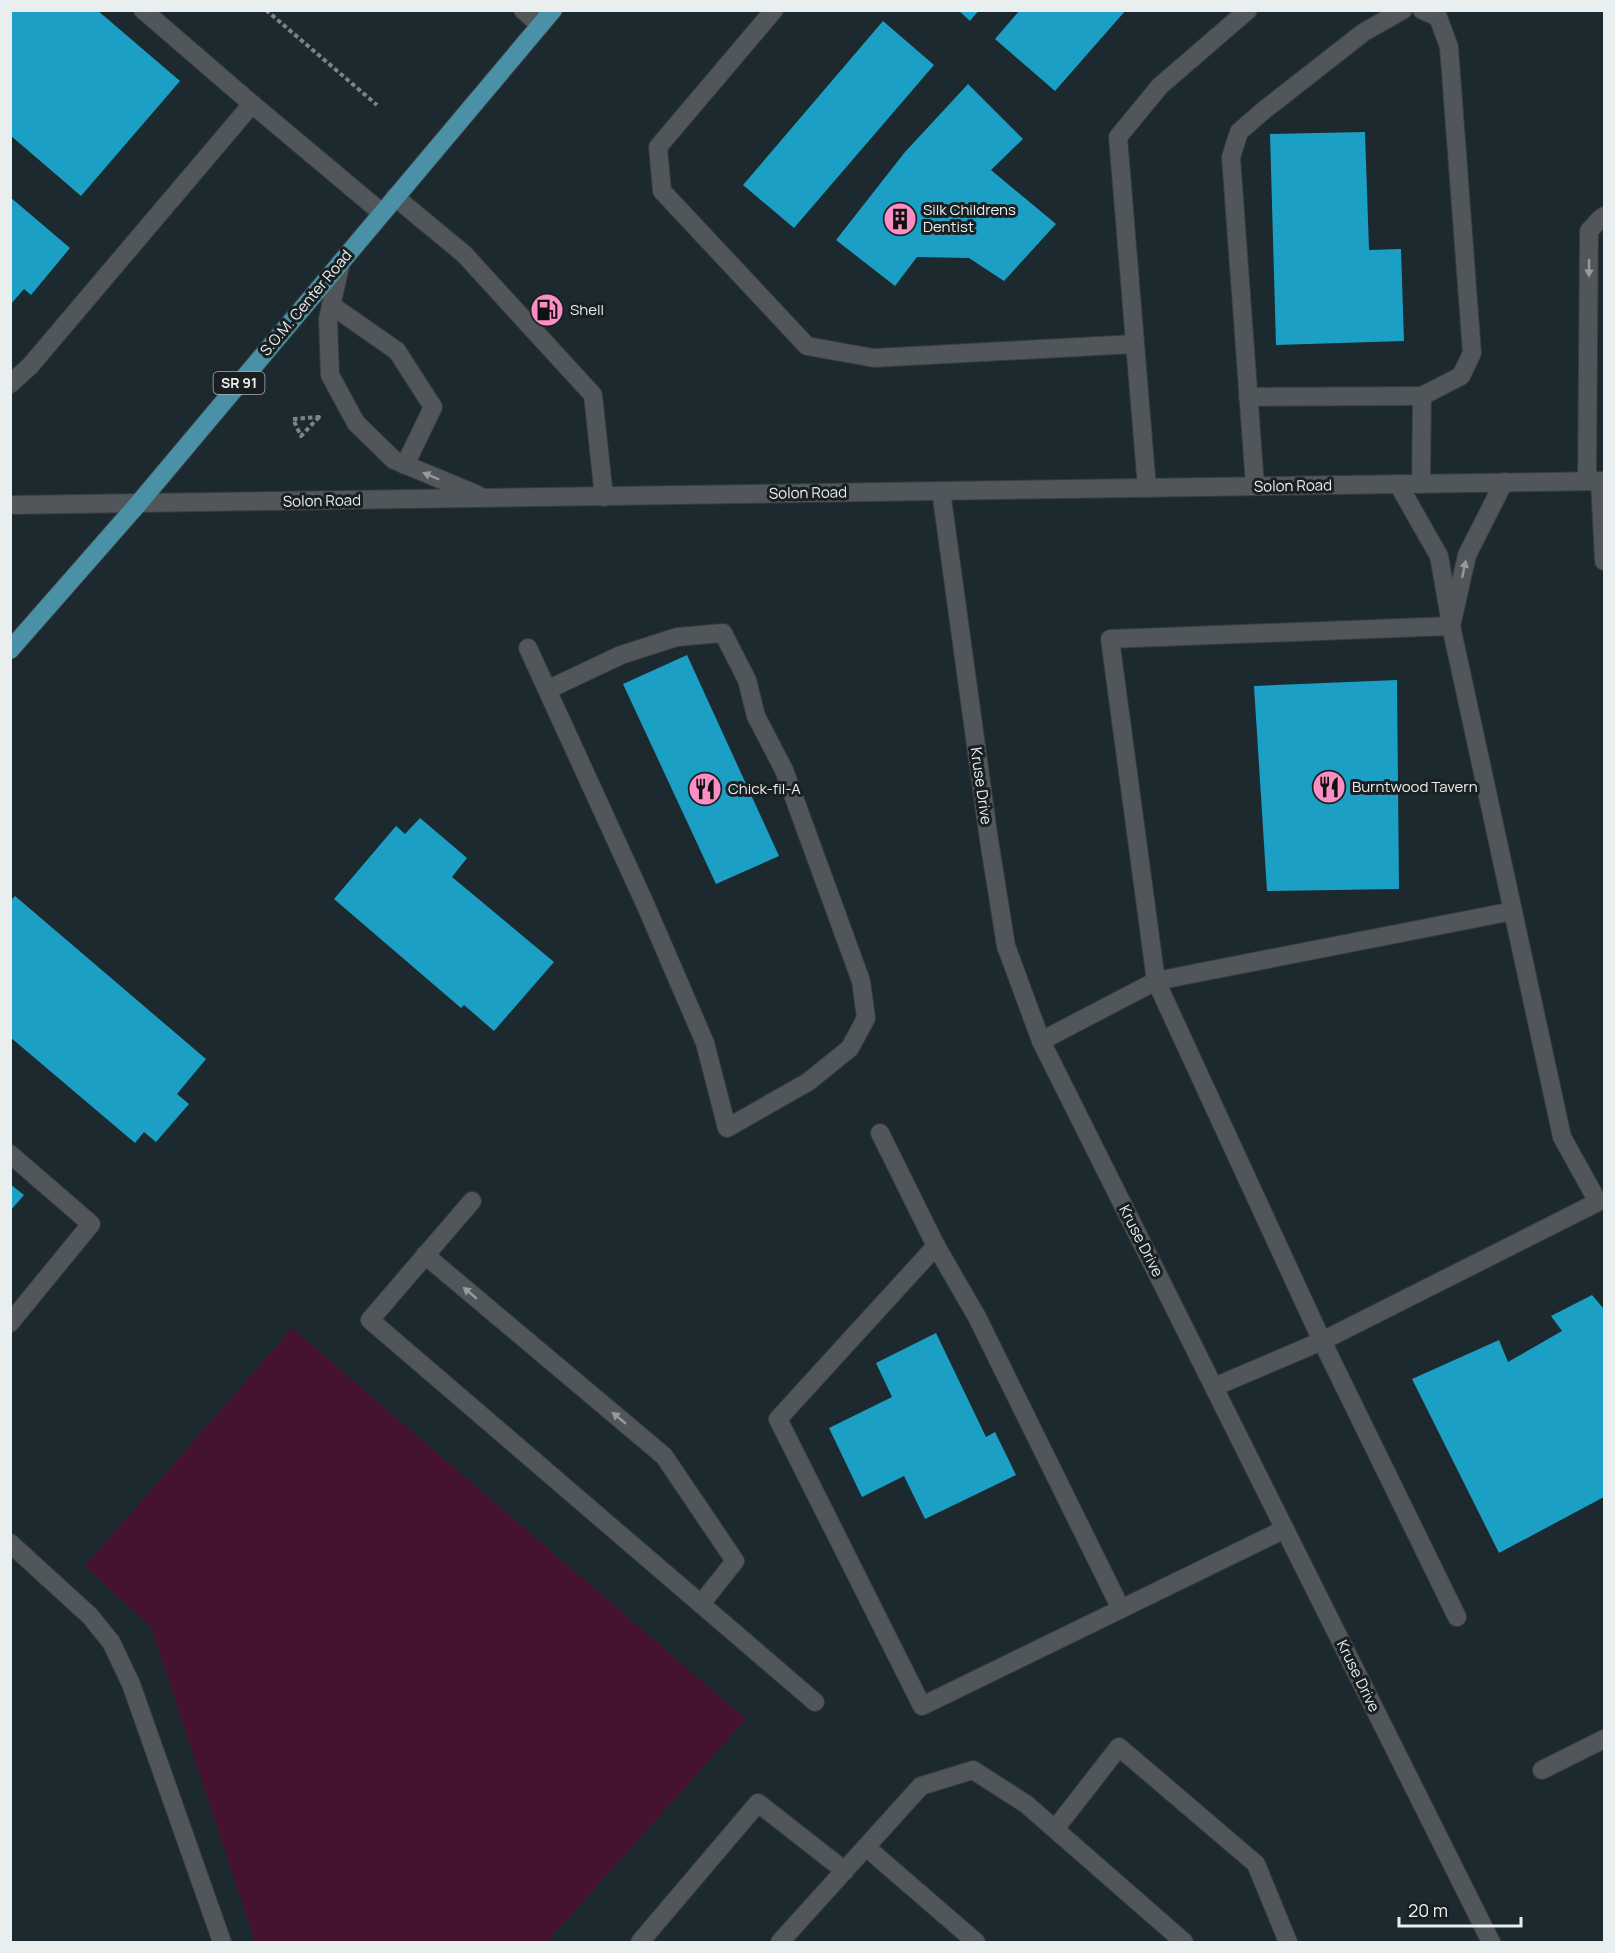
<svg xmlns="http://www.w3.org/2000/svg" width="1615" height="1953" font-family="Manrope,sans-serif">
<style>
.built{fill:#1c292e}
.green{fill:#45122f}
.building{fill:#1c9fc5}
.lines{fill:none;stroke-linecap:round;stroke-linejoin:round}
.lane-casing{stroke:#373b3e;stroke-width:20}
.street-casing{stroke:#373b3e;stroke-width:20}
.secondary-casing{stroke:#373b3e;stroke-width:20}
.primary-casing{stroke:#373b3e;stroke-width:20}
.path{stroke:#7d8384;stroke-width:4;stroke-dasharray:4.5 3;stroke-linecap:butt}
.lane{stroke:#505659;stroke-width:18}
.street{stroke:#505659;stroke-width:18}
.secondary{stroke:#505659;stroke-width:18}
.primary{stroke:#4a91a8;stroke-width:18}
.oneway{fill:#959a9c}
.labels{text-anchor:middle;stroke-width:6;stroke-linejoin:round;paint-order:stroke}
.shield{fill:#1a2022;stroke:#abb0b2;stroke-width:1.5}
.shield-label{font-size:14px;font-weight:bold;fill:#e9eeef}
.poi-label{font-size:15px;fill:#e9eeef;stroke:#1a2022;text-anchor:start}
.street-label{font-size:15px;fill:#e9eeef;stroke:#1a2022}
</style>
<rect width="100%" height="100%" fill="#1a2022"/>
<!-- built -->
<rect class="built" x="11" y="11" width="1593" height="1931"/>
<!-- green -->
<polygon class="green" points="292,1328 746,1719 547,1942 255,1942 151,1627 85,1566"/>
<!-- building -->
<g class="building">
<polygon points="10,10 97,10 180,81 81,196 10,135"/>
<polygon points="958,10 979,10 970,21"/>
<polygon points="1020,10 1126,10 1055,91 995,39"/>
<polygon points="883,21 934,65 794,228 743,185"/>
<polygon points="968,84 1023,139 991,170 1056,224 1004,281 969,258 917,257 895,286 836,240 905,152"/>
<polygon points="1365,132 1369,250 1401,249 1404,341 1276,345 1270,134"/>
<polygon points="10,197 70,248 31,295 24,289 10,305"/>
<polygon points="687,655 779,856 716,884 623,684"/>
<polygon points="1397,680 1399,889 1267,891 1254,686"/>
<polygon points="420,818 467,858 452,877 554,962 494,1031 464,1005 461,1008 334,899 396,826 405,834"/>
<polygon points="15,896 206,1059 177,1094 189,1104 156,1142 144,1132 135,1143 10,1037 10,901"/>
<polygon points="10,1184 24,1195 10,1211"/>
<polygon points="1592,1295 1604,1309 1604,1497 1499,1553 1412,1379 1499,1340 1508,1362 1562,1331 1551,1316"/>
<polygon points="936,1333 986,1437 995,1432 1016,1475 925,1519 904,1476 862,1497 829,1428 892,1397 876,1363"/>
</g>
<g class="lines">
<!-- lane casing -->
<g class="lane-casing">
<g id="lane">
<polyline points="143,10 252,104"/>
<polyline points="523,10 540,25"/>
<polyline points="774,10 658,147 662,191 807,346 874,358 1135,344"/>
<polyline points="395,197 464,254 593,395 604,497"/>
<polyline points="331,305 397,351 433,407 405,465"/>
<polyline points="10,384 30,366 252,104 382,213"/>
<polyline points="1248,397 1422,396"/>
<polyline points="1587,481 1589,231 1600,219 1604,216"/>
<polyline points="1600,481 1604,561"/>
<polyline points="1398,484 1439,556 1450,618"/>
<polyline points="1421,484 1422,396 1461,376 1472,353 1449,47 1438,17 1422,10"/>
<polyline points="1255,486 1231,157 1239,132 1263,111 1364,32 1403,10"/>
<polyline points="1147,488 1118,137 1160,86 1248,10"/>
<polyline points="1451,626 1467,555 1504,482"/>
<polyline points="528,648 646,906 705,1043 727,1128 808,1082 850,1048 866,1018 861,981 784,770 756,716 747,680 723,633 677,637 621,655 547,690"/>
<polyline points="1041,1041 1156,981 1513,911"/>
<polyline points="880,1133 936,1246 778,1419 922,1706 1285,1529"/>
<polyline points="10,1154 91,1224 10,1323"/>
<polyline points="472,1201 370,1320 815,1702"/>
<polyline points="936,1246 977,1317 1121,1609"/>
<polyline points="425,1255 664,1456 735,1561 701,1604"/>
<polyline points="1214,1387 1322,1341 1598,1202 1562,1137 1451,626 1110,639 1156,981 1322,1341 1457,1617"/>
<polyline points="10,1543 90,1616 111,1642 131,1684 222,1942"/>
<polyline points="1542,1770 1604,1739"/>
<polyline points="1055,1829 1119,1747 1256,1864 1288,1942"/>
<polyline points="866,1847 976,1942"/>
<polyline points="640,1942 758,1803 845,1871"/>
<polyline points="780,1942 921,1786 973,1770 1026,1804 1184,1942"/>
</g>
</g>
<!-- street casing -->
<g class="street-casing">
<polyline id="street" points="941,491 989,840 1006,946 1041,1041 1491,1942"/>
</g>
<!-- secondary casing -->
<g class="secondary-casing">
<g id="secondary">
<polyline points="341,262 328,319 330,375 356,423 394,460 478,495"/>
<polyline points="10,505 1604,481"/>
</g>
</g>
<!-- primary casing -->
<g class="primary-casing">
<polyline id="primary" points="10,650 138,504 553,10"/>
</g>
<!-- path -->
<g class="path">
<polyline points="266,10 377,105"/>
<polygon points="319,417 301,436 293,419"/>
</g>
<!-- lane -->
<use href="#lane" class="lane"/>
<!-- street -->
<use href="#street" class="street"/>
<!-- secondary -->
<use href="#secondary" class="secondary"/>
<!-- primary -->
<use href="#primary" class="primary"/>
</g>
<!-- one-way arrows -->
<defs><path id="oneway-solid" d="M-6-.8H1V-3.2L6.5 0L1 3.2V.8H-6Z" transform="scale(1.5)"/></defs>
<g class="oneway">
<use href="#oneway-solid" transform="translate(1589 268) rotate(90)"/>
<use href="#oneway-solid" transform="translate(431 476) rotate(-157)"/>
<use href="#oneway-solid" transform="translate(1464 569) rotate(-78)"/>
<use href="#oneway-solid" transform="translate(470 1293) rotate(-140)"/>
<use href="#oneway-solid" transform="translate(619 1418) rotate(-140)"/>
</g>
<!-- icons -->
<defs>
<g id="building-disc" transform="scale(1.725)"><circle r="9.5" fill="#fb8fc5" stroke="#1a2022"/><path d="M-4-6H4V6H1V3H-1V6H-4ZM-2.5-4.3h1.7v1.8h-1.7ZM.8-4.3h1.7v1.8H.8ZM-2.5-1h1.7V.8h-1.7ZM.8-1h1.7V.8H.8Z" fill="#111"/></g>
<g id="fuel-disc" transform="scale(1.725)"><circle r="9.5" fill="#fb8fc5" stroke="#1a2022"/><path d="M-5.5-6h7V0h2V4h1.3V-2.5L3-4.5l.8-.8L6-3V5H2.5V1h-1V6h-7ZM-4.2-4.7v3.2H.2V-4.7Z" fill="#111"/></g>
<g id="restaurant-disc" transform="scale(1.725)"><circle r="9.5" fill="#fb8fc5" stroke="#1a2022"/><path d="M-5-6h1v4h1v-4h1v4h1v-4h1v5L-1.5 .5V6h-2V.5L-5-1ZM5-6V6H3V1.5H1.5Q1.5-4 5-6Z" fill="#111"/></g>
</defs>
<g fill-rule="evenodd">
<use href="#building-disc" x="900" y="219"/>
<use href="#fuel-disc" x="547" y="310"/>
<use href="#restaurant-disc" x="1329" y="787"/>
<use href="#restaurant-disc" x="705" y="789"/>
</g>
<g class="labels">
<!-- shield labels -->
<rect class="shield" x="213.5" y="372" width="51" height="22" rx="4.5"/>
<g class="shield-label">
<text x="239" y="388">SR 91</text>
</g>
<!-- poi labels -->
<g class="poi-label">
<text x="923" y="215">Silk Childrens<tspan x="923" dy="17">Dentist</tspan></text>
<text x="570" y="315">Shell</text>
<text x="1352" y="792">Burntwood Tavern</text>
<text x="728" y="794">Chick-fil-A</text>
</g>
<!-- street labels -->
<g class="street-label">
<text transform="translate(306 303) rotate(-50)" y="5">S.O.M. Center Road</text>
<text transform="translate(1293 486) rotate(-1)" y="5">Solon Road</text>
<text transform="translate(808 493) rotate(-1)" y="5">Solon Road</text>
<text transform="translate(322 501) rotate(-1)" y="5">Solon Road</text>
<text transform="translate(981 786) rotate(82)" y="5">Kruse Drive</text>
<text transform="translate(1141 1241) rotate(63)" y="5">Kruse Drive</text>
<text transform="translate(1358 1676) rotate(64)" y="5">Kruse Drive</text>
</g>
</g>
<!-- border -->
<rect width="1615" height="1953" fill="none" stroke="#e9eeef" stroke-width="24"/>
<!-- scale -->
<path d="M1399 1917v9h122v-9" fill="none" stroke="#e9eeef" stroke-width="3"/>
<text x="1408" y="1917" font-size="18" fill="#e9eeef" stroke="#1a2022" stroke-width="4.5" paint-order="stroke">20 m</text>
</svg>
